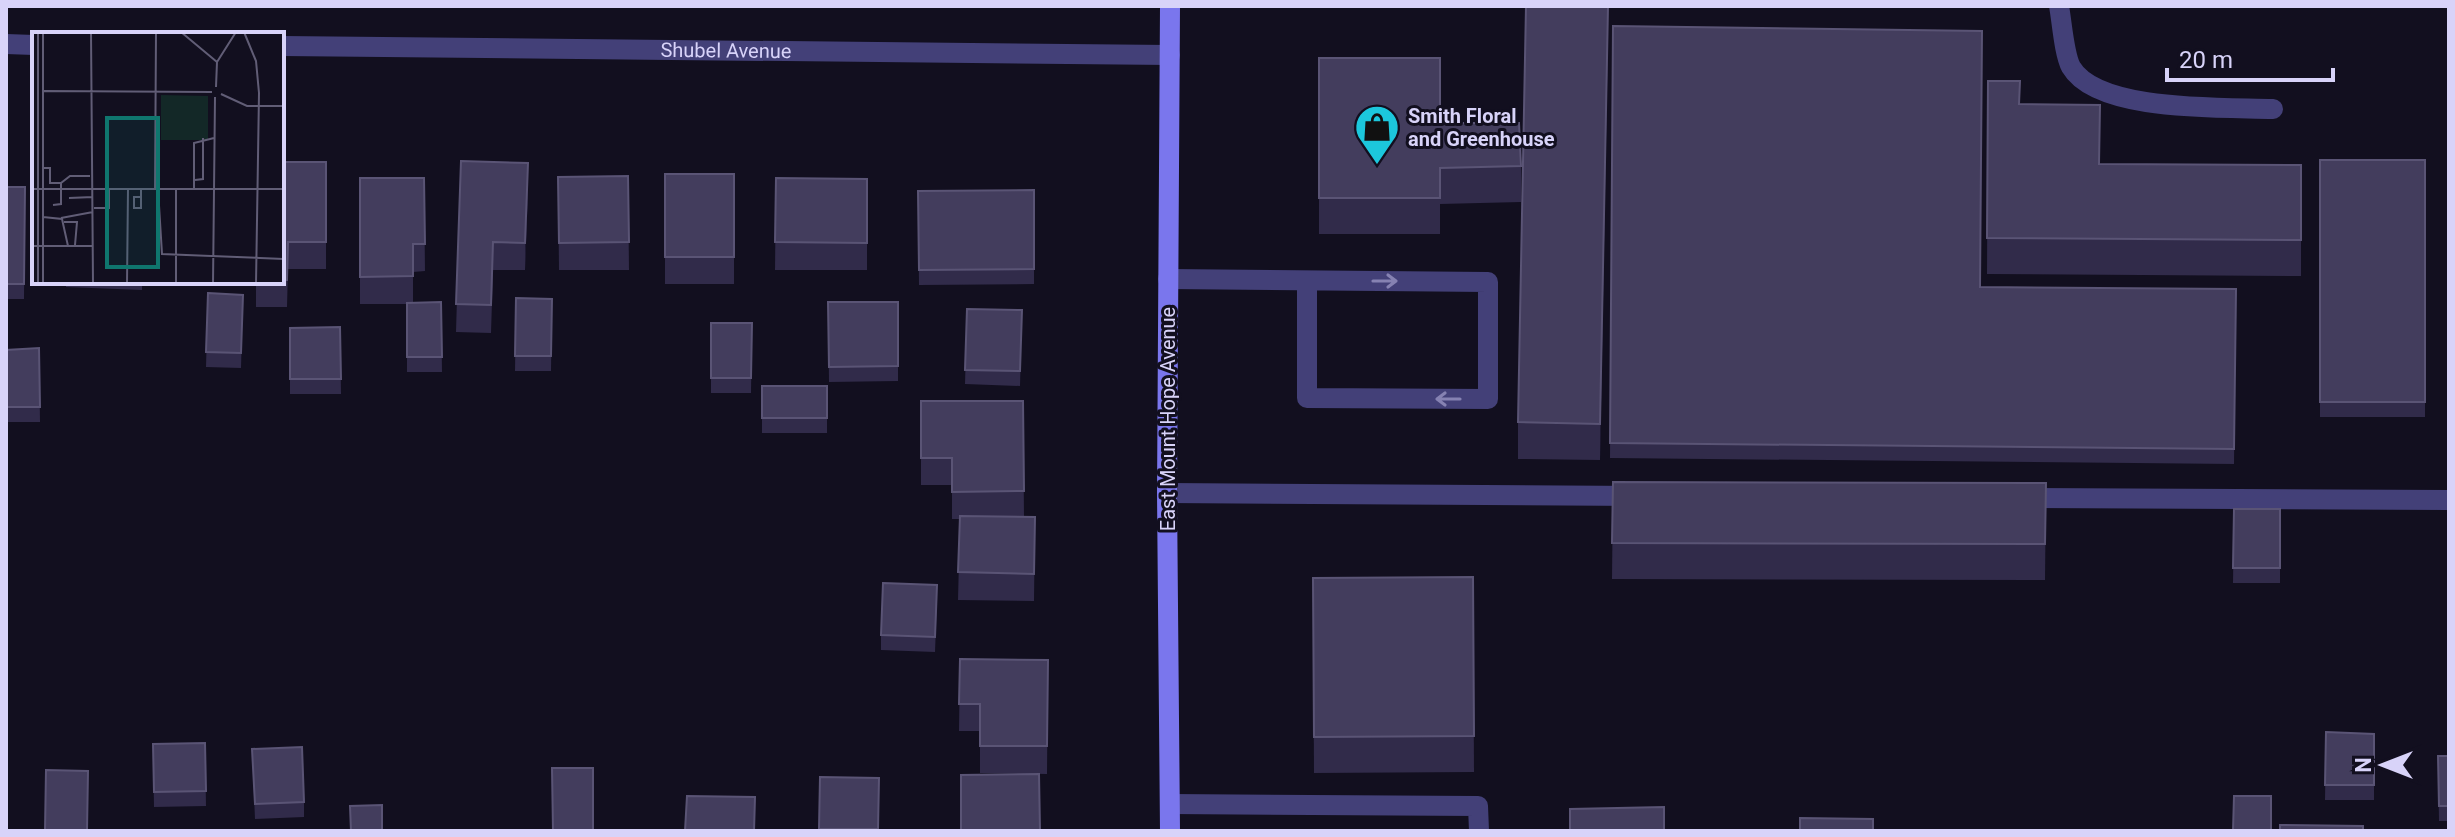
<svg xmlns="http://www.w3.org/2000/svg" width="2455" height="837" font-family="Roboto,sans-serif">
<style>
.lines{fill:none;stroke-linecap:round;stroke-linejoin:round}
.lane{stroke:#434078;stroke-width:20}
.street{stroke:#434078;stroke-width:20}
.secondary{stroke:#7a76ed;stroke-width:20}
.wall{fill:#312b4a}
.shaded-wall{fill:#1d1831}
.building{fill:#433d5d;stroke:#5a5475;stroke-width:2}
.oneway{stroke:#8682b2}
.labels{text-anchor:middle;stroke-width:6;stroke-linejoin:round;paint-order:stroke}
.street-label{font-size:20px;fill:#d8d3f9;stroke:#120f1f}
.poi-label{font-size:20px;font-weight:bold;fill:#d8d3f9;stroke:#120f1f;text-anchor:start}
.inset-road{fill:none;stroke:#615d76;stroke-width:2}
.view{fill:#0f766e;fill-opacity:0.15;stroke:#0f766e;stroke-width:4}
.inset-edge{fill:none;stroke:#d8d3f9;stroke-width:4}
</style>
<rect width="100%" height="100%" fill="#120f1f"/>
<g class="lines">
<!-- lane -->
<g class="lane">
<path d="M 2059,6 C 2062,22 2064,54 2071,67 C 2098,113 2226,107 2273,109"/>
<polyline points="1168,279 1488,282 1488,399 1307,398 1307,281"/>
<polyline points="1167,493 1641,496"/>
<polyline points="2021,498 2449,500"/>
<polyline points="1170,804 1478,806 1479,831"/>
</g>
<!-- street -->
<g class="street">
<polyline points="6,44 34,45"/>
<path id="s1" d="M 282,46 L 1170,55"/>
</g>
<!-- secondary -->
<polyline class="secondary" points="1170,6 1167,493 1170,831"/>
</g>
<!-- wall -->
<g class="wall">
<polygon points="1613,26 1980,287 2236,289 2234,464 1610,458"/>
<polygon points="1608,35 1600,460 1518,459 1518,422"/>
<polygon points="1319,58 1521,166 1521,202 1440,204 1440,234 1319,234"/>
<polygon points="1988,81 2099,164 2301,165 2301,276 1987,274"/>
<rect x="2320" y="160" width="105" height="257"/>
<polygon points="461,161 528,191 525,270 493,270 491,333 456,332"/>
<polygon points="282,162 326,162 326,269 288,269 287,307 256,307 256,282 282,282"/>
<rect x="665" y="174" width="69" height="110"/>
<polygon points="628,176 629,270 559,270 558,177"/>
<polygon points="360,178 424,178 425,271 413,272 413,303 441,302 442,372 407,372 407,304 360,304"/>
<polygon points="776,178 867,179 867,270 775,270"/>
<polygon points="6,187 25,187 24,299 6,299"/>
<polygon points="1034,190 1034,284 919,285 918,191"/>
<polygon points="66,282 142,282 142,290 66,287"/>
<polygon points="208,293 243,295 241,368 206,367"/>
<polygon points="516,298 552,299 551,371 515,371"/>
<polygon points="828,302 898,302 898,381 829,382"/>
<polygon points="967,309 1022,310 1020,386 965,384"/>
<polygon points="711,323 752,323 751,393 711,393"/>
<polygon points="340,327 341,394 290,394 290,328"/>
<polygon points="39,348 40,422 6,422 6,350"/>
<rect x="762" y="386" width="65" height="47"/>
<polygon points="921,401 1023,401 1024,517 1035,517 1034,601 958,600 960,519 952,519 952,485 921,485"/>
<polygon points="1613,482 2046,483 2045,580 1612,579"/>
<polygon points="2234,509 2280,509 2280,583 2233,583"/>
<polygon points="1473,577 1474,772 1314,773 1313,578"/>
<polygon points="937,600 935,652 881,650 881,635"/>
<polygon points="960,659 1048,660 1047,774 980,773 980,731 959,731"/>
<polygon points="2326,732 2374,734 2374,800 2325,800"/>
<polygon points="205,743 206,806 154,807 153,744"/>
<polygon points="252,749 304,802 304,817 255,819"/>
<polygon points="2438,756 2449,756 2449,821 2439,821"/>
<polygon points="820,777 879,778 878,831 819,831"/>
</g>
<!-- shaded-wall -->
<g class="shaded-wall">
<polygon points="1608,6 1608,35 1600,460 1600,424"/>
<polygon points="528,163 528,191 525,270 525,243"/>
</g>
<!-- building -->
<g class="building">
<polygon points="1526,6 1608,6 1600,424 1518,422"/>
<polygon points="1613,26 1982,31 1980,287 2236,289 2234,449 1610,443"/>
<polygon points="1319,58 1440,58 1440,123 1519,123 1521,166 1440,168 1440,198 1319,198"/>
<polygon points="1988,81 2020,81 2019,104 2100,105 2099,164 2301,165 2301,240 1987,238"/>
<rect x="2320" y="160" width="105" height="242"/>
<polygon points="461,161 528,163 525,243 493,242 491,305 456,304"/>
<polygon points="282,162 326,162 326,242 288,242 287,280 282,280"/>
<rect x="665" y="174" width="69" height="83"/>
<polygon points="628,176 629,242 559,243 558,177"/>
<polygon points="360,178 424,178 425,244 413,244 413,276 360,277"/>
<polygon points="776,178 867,179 867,243 775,242"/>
<polygon points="6,187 25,187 24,284 6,284"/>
<polygon points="1034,190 1034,269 919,270 918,191"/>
<polygon points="208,293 243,295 241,353 206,352"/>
<polygon points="516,298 552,299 551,356 515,356"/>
<polygon points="441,302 442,357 407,357 407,303"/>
<polygon points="828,302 898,302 898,366 829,367"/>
<polygon points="967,309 1022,310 1020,371 965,370"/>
<polygon points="711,323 752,323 751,378 711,378"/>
<polygon points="340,327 341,379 290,379 290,328"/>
<polygon points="39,348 40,407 6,407 6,350"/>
<rect x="762" y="386" width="65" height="32"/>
<polygon points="921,401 1023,401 1024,491 952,492 952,458 921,458"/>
<polygon points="1613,482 2046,483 2045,544 1612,543"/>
<polygon points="2234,509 2280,509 2280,568 2233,568"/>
<polygon points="960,516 1035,517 1034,574 958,572"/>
<polygon points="1473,577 1474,736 1314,737 1313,578"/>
<polygon points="883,583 937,585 935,637 881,635"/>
<polygon points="960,659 1048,660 1047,746 980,746 980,704 959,704"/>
<polygon points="2326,732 2374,734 2374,785 2325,785"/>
<polygon points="205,743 206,791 154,792 153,744"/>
<polygon points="302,747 304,802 255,804 252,749"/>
<polygon points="2438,756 2449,756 2449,806 2439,806"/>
<polygon points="552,768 593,768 593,831 553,831"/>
<polygon points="46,770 88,771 87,831 45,831"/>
<polygon points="1039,774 1040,831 961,831 961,775"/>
<polygon points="820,777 879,778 878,829 819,829"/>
<polygon points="687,796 755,797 754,831 685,831"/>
<polygon points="2234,796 2271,796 2271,831 2233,831"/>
<polygon points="382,805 382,831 351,831 350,806"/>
<polygon points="1664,807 1664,831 1570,831 1570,809"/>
<polygon points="1800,818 1873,819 1873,831 1800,831"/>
<polygon points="2280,825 2363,826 2363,831 2280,831"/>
</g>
<!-- one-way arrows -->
<defs><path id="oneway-shaft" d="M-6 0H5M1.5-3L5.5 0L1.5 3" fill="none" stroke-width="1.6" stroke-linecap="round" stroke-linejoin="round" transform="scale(2)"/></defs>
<g class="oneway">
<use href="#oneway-shaft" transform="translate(1385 281)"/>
<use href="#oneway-shaft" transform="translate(1448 399) rotate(-180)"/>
</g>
<!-- icons -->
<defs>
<g id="shop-pin" transform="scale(2.3)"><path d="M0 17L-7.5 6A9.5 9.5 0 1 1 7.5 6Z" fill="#1cc7dc" stroke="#120f1f"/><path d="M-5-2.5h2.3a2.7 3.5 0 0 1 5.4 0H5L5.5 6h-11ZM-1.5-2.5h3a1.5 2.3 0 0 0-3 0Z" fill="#111"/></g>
</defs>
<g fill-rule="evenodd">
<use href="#shop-pin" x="1377" y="127"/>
</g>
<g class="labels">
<!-- street labels -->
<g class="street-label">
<text dy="7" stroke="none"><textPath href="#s1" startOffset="444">Shubel Avenue</textPath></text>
<text transform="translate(1168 419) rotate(-90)" y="7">East Mount Hope Avenue</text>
</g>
<!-- poi labels -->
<g class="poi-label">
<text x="1408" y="123">Smith Floral<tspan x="1408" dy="23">and Greenhouse</tspan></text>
</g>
</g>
<!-- overview -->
<g transform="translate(32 32)">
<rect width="252" height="252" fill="#120f1f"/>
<path d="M 129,63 L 176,64 L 176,108 L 129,108 Z" fill="#132827"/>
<path class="inset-road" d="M 6,0 L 6,252M 11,0 L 11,252M 59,0 L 61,252M 149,0 L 185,30M 212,0 L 224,29 L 227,61 L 224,252M 184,55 L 185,30 L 204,0M 12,59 L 180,60M 189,62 L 215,74 L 252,74M 12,136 L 18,136 L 18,151 L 29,151 L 29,172 L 21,173M 163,148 L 171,147 L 171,106M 29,151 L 38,144 L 58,144M 0,157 L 252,157M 123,157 L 124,0M 126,157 L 130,222 L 252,227M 162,157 L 162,111 L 182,106M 109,165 L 102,165 L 102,176 L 109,176 L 109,157M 37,166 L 61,165M 62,176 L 77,176 L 77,157M 11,185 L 30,187 L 36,214M 29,186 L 61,180M 32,190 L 45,190 L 43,213M 0,214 L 61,214M 95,252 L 96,157M 144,252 L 144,157M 181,252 L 183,65"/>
<path class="view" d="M 75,86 L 126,86 L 126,235 L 75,235 Z"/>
<rect width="252" height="252" class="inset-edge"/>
</g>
<!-- border -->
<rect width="2455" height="837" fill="none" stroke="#d8d3f9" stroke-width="16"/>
<!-- north arrow -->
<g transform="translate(2383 765) rotate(270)" stroke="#120f1f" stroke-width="6" paint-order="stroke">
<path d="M0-6L14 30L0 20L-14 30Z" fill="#d8d3f9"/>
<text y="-12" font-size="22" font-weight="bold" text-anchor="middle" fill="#d8d3f9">N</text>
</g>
<!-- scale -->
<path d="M2167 68v12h166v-12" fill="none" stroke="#d8d3f9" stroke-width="4"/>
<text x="2179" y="68" font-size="24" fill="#d8d3f9" stroke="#120f1f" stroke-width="6" paint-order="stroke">20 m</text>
</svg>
